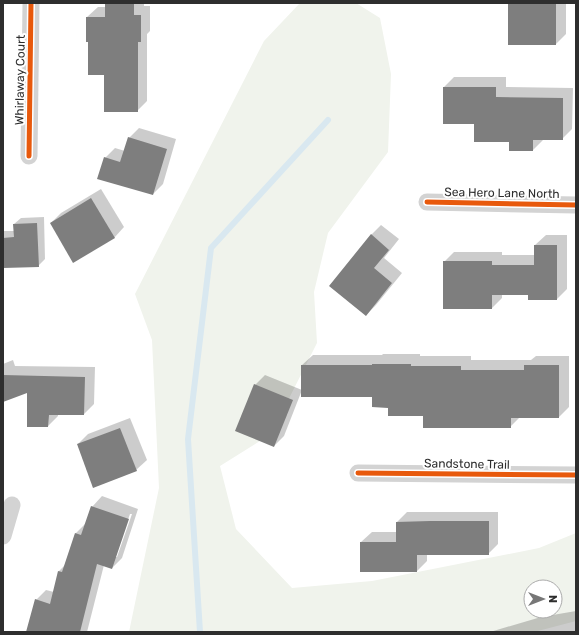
<svg xmlns="http://www.w3.org/2000/svg" width="579" height="635" font-family="Rubik,sans-serif">
<style>
.green{fill:#f0f3ec;fill-rule:evenodd}
.shadow{fill:#0003;fill-rule:evenodd}
.lines{fill:none;stroke-linecap:round;stroke-linejoin:round}
.stream{stroke:#d9e8f0;stroke-width:6}
.building{fill:#7e7e7e}
.street{stroke:#d3d3d3;stroke-width:17}
.cycleway-casing{stroke:#fff;stroke-width:8}
.cycleway{stroke:#e8590c;stroke-width:5}
.labels{text-anchor:middle;stroke-width:4;stroke-linejoin:round;paint-order:stroke}
.street-label{font-size:12px;fill:#2e2e2e;stroke:#fff}
</style>
<rect width="100%" height="100%" fill="#fff"/>
<!-- green -->
<path class="green" d="M 300,3 L 356,3 L 380,18 L 391,74 L 388,152 L 328,233 L 314,292 L 317,343 L 271,434 L 220,466 L 236,529 L 292,588 L 372,581 L 539,548 L 576,533 L 576,621 L 534,632 L 129,632 L 159,488 L 152,340 L 135,294 L 264,41 ZM 531,587 L 555,587 L 555,611 L 531,611 Z"/>
<!-- shadow -->
<g class="shadow">
<polygon points="106,3 144,3 144,6 150,6 150,31 147,34 147,101 137,111 105,74 87,17 98,7 106,7"/>
<polygon points="509,3 566,3 566,34 556,44"/>
<polygon points="454,77 506,77 506,87 573,88 572,129 562,139 543,139 543,140 533,150 510,150 510,141 475,123 444,87"/>
<polygon points="139,128 176,139 163,184 153,194 105,158 115,148 125,151 129,138"/>
<polygon points="101,189 124,227 114,238 51,223 61,213"/>
<polygon points="44,217 45,259 38,266 3,267 3,231 14,231 14,224 21,218"/>
<polygon points="381,225 399,239 384,258 402,273 376,305 366,315 371,235"/>
<polygon points="546,235 567,235 567,289 557,299 529,299 529,294 502,294 502,298 492,308 444,262 454,252 502,252 502,255 535,255 535,245"/>
<polygon points="383,354 420,354 420,356 471,356 471,360 531,360 536,356 569,356 569,407 559,417 520,417 510,427 424,416 373,396 302,390 284,436 274,446 255,385 265,375 302,390 302,365 313,355 382,355"/>
<polygon points="13,360 15,366 95,367 94,404 84,414 58,414 58,416 48,426 28,426 28,391 3,401 3,364"/>
<polygon points="130,418 147,460 136,470 78,444 88,434"/>
<path d="M 102,496 L 138,509 L 122,558 L 112,568 L 104,565 L 87,632 L 27,632 L 36,600 L 46,590 L 54,592 L 59,571 L 65,565 L 76,533 L 86,523 L 92,507 ZM 130,514 L 132,514 L 117,557 L 115,557 Z"/>
<polygon points="407,512 498,512 498,544 488,554 427,554 427,561 417,571 361,542 372,532 397,532 397,522"/>
<polygon points="576,611 576,632 490,632 541,617"/>
</g>
<g class="lines">
<!-- stream -->
<polyline class="stream" points="200,632 188,439 211,248 328,120"/>
</g>
<!-- building -->
<g class="building">
<polygon points="105,3 134,3 134,15 141,15 141,42 138,42 138,112 104,112 104,75 88,75 88,42 86,42 86,17 105,17"/>
<rect x="508" y="3" width="48" height="42"/>
<polygon points="443,87 496,87 496,97 563,98 563,140 533,140 533,151 509,151 509,142 474,142 474,124 443,124"/>
<polygon points="128,137 167,149 153,195 97,179 104,157 120,162"/>
<polygon points="91,198 115,238 73,263 50,223"/>
<polygon points="37,223 39,267 3,268 3,238 14,237 13,224"/>
<polygon points="371,234 389,250 374,268 392,283 366,316 329,286"/>
<polygon points="534,245 557,245 557,300 528,300 528,295 492,295 492,309 443,309 443,261 492,261 492,265 534,265"/>
<polygon points="372,364 411,364 411,366 461,366 461,370 524,370 524,365 559,365 559,418 511,418 511,428 423,428 423,416 388,416 388,408 372,407 372,397 301,397 301,365 372,365"/>
<polygon points="3,375 85,377 84,415 49,415 48,427 27,427 27,393 3,402"/>
<polygon points="254,384 293,400 274,447 235,431"/>
<polygon points="120,428 137,471 93,488 77,444"/>
<polygon points="91,506 129,519 112,569 97,564 80,632 26,632 35,599 50,604 58,571 62,572 75,533 81,535"/>
<polygon points="430,521 489,521 489,555 417,555 417,572 360,572 360,542 396,542 396,522"/>
</g>
<g class="lines">
<!-- street -->
<g class="street">
<polyline points="29,156 31,3"/>
<polyline points="427,202 576,205"/>
<polyline points="358,473 576,475"/>
<polyline points="3,536 12,505"/>
</g>
<!-- cycleway casing -->
<g class="cycleway-casing">
<g id="cycleway">
<polyline points="29,156 31,3"/>
<polyline points="427,202 576,205"/>
<polyline points="358,473 576,475"/>
</g>
</g>
<!-- cycleway -->
<use href="#cycleway" class="cycleway"/>
</g>
<g class="labels">
<!-- street labels -->
<g class="street-label">
<text transform="translate(20 80) rotate(-89)" y="4">Whirlaway Court</text>
<text transform="translate(502 193) rotate(1)" y="4">Sea Hero Lane North</text>
<text transform="translate(467 464) rotate(1)" y="4">Sandstone Trail</text>
</g>
</g>
<!-- border -->
<rect width="579" height="635" fill="none" stroke="#2e2e2e" stroke-width="8"/>
<!-- north arrow -->
<g transform="translate(543 599) rotate(90)"><circle r="19" fill="#ffffff" stroke="#ababab"/>
<path d="M0-3L7 15L0 10L-7 15Z" fill="#777777"/>
<text y="-6" font-size="11" font-weight="bold" text-anchor="middle" fill="#2e2e2e">N</text>
</g>
</svg>
